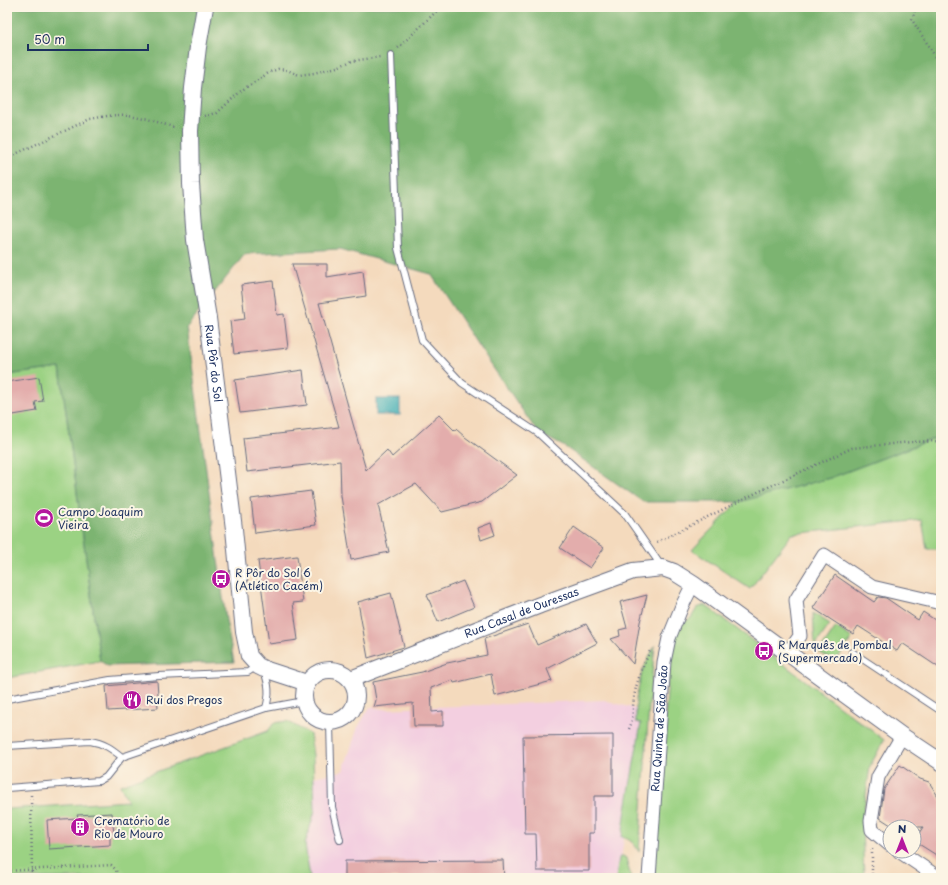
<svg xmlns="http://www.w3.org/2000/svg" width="948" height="885" font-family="'Playpen Sans',sans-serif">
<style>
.built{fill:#f3cfe0}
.green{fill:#9bd283;stroke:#5b8070}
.forest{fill:#7cb471;stroke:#4c7268}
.water{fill:#3aacb3;stroke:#2a6e88}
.building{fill:#e3adac}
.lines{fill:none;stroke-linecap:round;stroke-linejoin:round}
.service-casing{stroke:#676b7f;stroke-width:8}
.minor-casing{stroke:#676b7f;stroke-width:15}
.tertiary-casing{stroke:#676b7f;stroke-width:18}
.path{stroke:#676b7f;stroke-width:2.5;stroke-dasharray:1 3;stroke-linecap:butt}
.service{stroke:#fff;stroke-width:6}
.minor{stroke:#fff;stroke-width:13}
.tertiary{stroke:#fff;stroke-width:16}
.labels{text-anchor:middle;stroke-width:4;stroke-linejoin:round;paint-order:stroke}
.street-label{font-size:11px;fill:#1b2f5e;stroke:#fcf5e5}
.poi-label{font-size:11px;fill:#1b2f5e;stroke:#fcf5e5;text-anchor:start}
</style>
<rect width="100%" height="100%" fill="#fcf5e5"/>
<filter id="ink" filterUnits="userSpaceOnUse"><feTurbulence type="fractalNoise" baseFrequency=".025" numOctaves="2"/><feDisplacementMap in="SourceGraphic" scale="8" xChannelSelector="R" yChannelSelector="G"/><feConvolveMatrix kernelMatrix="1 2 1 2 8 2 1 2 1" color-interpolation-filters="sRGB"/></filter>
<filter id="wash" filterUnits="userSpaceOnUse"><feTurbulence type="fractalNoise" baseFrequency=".012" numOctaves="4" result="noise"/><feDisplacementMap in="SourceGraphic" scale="16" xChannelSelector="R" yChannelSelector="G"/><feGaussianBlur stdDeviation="0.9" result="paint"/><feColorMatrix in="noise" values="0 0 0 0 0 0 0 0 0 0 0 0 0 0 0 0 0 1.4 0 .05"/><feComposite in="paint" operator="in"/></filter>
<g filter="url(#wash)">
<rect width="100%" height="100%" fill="#f4dabd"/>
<!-- built -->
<polygon class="built" points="604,700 636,709 641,723 618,878 310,878 305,844 315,810 314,777 343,771 358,727 370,707 384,709"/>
<!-- green -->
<g class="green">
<polygon points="60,368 100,661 7,678 7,375"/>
<polygon points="941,436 941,549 927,549 922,520 792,534 750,589 692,550 738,502 830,478"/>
<polygon points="705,605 884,740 870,766 862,824 864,878 653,878 670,653 679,625 691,618 697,608"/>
<polygon points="813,613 830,624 815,646"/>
<polygon points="836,627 852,638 835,662 819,652"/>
<path d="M 655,645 L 649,706 L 639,852 C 635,844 630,839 622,837 L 626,809 L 641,723 L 636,722 L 636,699 L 642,672 Z"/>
<polygon points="287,721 310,734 313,755 315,810 305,844 310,878 7,878 7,809 128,801 120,785 268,731 274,723"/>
<polygon points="623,856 626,858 631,878 616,878 619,858"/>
</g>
<!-- forest -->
<polygon class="forest" points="7,7 941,7 941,436 830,478 738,502 643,502 565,447 538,433 483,353 431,274 340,249 245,254 187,327 226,620 234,662 108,666 100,661 60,368 7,375"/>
<!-- water -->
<rect class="water" x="376" y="399" width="24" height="16"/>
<g id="blocks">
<!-- building -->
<g class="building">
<polygon points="292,264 327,264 327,277 363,271 366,296 319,303 366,470 387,450 392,457 439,415 455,431 456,429 465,437 517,475 482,502 442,512 416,484 378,505 389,552 351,560 341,496 340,461 247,472 243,438 339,427"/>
<polygon points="273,281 277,315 284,314 288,348 234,354 230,321 245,319 241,285"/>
<polygon points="303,370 307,405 240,413 235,380"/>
<polygon points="39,377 43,401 35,402 37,411 7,416 7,382"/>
<polygon points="311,491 316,525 255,533 251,499"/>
<polygon points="491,523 495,535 481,540 478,528"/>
<polygon points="574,527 604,548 590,568 560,548"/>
<polygon points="297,556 303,602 293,603 298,640 269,644 258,561"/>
<polygon points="835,575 874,602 878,597 886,598 918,620 923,612 941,624 941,669 902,643 897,651 858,626 853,634 813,608"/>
<polygon points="463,581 474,607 438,622 427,595"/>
<polygon points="391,593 404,647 368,658 358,602"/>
<polygon points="647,595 640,622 633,664 611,639 620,636 619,630 627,628 620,602"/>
<polygon points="528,624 537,645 571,630 571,631 586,624 597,643 547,669 552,681 495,696 491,674 454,683 453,680 431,688 432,712 443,711 443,726 414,726 413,703 374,707 376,700 373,682 422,672 447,663 487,655 484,639"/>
<polygon points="157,681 158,695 157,695 158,708 108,711 106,686"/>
<polygon points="613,735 613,796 594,796 594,833 589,833 589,871 537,871 536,834 525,834 523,736"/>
<polygon points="900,765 920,779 929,782 941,801 941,858 914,841 923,827 894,827 880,818 884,789"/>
<polygon points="112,813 114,834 110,834 110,845 49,849 47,820 78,818 77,815"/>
<polygon points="503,860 504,878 345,878 345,861"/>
</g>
</g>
</g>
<g filter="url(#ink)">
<use href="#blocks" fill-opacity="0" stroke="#676b7f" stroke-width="1"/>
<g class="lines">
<!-- service casing -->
<g class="service-casing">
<g id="service">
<polyline points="391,55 398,248 422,340 462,383 538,433 625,514 662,567"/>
<polyline points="852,652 941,711"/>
<path d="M 264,671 C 269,684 270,694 266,708"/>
<polyline points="7,699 110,680 159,676 248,672 257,666"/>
<polyline points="330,723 332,807 340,840"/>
<path d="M 7,746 L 90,741 C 104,743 112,749 122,757"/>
<polyline points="7,788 99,781 106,777 122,757 266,708 304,701"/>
</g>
</g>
<!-- minor casing -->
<g class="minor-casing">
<g id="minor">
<polyline points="788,653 800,636 796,600 824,555 872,587 941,603"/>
<polyline points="890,845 872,830 871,821 878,777 902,736"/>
<polyline points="899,851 939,878"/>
<path id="s1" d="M 649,878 L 664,662 L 669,638 L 682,606 L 693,584"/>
</g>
</g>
<!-- tertiary casing -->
<g class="tertiary-casing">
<g id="tertiary">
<path id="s2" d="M 205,7 L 198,47 L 193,88 L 190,131 L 191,184 L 195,240 L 208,318 L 234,529 L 244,632 L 249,656 L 258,666 L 264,669 L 307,683"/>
<circle cx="330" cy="696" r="26"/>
<path id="s3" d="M 351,679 L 540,605 L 633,571 L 663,568 L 674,572 L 693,584 L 902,736 L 941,762"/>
</g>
</g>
<!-- path -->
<g class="path">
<polyline points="916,7 912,20 932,51 941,70"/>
<polyline points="398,48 441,7"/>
<polyline points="205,116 217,113 242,90 270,72 278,69 287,70 299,75 314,73 337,67 352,61 380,57"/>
<path d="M 7,158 L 90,119 C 102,117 115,114 128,115 C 144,117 160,123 176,128"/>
<polyline points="657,542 760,491 852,448 911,442 941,441"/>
<path d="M 629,729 C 634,719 632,709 634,698 C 636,682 643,666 650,651"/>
<polyline points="31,795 32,878"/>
<polyline points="872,849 872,878"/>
<polyline points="7,871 111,865 116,870 118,878"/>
</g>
<!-- service -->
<use href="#service" class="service"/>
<!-- minor -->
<use href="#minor" class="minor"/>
<!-- tertiary -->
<use href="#tertiary" class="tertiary"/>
</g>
</g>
<!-- icons -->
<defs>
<g id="stadium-disc" transform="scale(1)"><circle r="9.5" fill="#b5179e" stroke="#fcf5e5"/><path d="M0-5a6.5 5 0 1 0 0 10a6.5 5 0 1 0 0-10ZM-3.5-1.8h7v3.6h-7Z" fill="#fff"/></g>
<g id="bus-disc" transform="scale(1)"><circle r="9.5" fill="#b5179e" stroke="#fcf5e5"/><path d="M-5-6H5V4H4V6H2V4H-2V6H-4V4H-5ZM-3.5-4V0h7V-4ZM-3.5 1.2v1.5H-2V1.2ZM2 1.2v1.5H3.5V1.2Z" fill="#fff"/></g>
<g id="restaurant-disc" transform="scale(1)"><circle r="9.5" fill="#b5179e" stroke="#fcf5e5"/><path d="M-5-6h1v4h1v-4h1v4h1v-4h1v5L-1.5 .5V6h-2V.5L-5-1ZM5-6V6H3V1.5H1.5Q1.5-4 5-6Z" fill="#fff"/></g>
<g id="building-disc" transform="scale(1)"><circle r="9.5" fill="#b5179e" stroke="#fcf5e5"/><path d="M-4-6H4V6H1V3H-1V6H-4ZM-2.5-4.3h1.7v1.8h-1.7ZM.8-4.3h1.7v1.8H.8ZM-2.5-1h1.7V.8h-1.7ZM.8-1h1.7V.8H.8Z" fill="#fff"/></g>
</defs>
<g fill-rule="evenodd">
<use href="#stadium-disc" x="44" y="518"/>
<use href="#bus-disc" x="221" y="579"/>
<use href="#bus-disc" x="764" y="651"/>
<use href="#restaurant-disc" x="132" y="700"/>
<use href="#building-disc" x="80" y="827"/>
</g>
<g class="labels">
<!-- street labels -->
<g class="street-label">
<text dy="4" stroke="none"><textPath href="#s2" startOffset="359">Rua Pôr do Sol</textPath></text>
<text dy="4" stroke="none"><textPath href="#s3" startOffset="183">Rua Casal de Ouressas</textPath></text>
<text dy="4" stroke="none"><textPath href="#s1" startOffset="150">Rua Quinta de São João</textPath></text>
</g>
<!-- poi labels -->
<g class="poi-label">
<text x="58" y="516">Campo Joaquim<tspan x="58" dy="13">Vieira</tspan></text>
<text x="235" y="577">R Pôr do Sol 6<tspan x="235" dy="13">(Atlético Cacém)</tspan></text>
<text x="778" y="649">R Marquês de Pombal<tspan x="778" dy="13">(Supermercado)</tspan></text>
<text x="146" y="704">Rui dos Pregos</text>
<text x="94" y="825">Crematório de<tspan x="94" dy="13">Rio de Mouro</tspan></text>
</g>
</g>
<!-- margin -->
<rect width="948" height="885" fill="none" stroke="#fcf5e5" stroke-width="24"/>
<!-- north arrow -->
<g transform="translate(902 839)"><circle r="19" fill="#fcf5e5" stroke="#a2a6af"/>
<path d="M0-3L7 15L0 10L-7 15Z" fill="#b5179e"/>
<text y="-6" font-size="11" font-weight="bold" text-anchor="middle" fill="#1b2f5e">N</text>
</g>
<!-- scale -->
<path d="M28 44v6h120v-6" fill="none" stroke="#1b2f5e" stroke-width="2"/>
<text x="34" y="44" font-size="12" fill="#1b2f5e" stroke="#fcf5e5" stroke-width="3" paint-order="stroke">50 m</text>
</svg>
